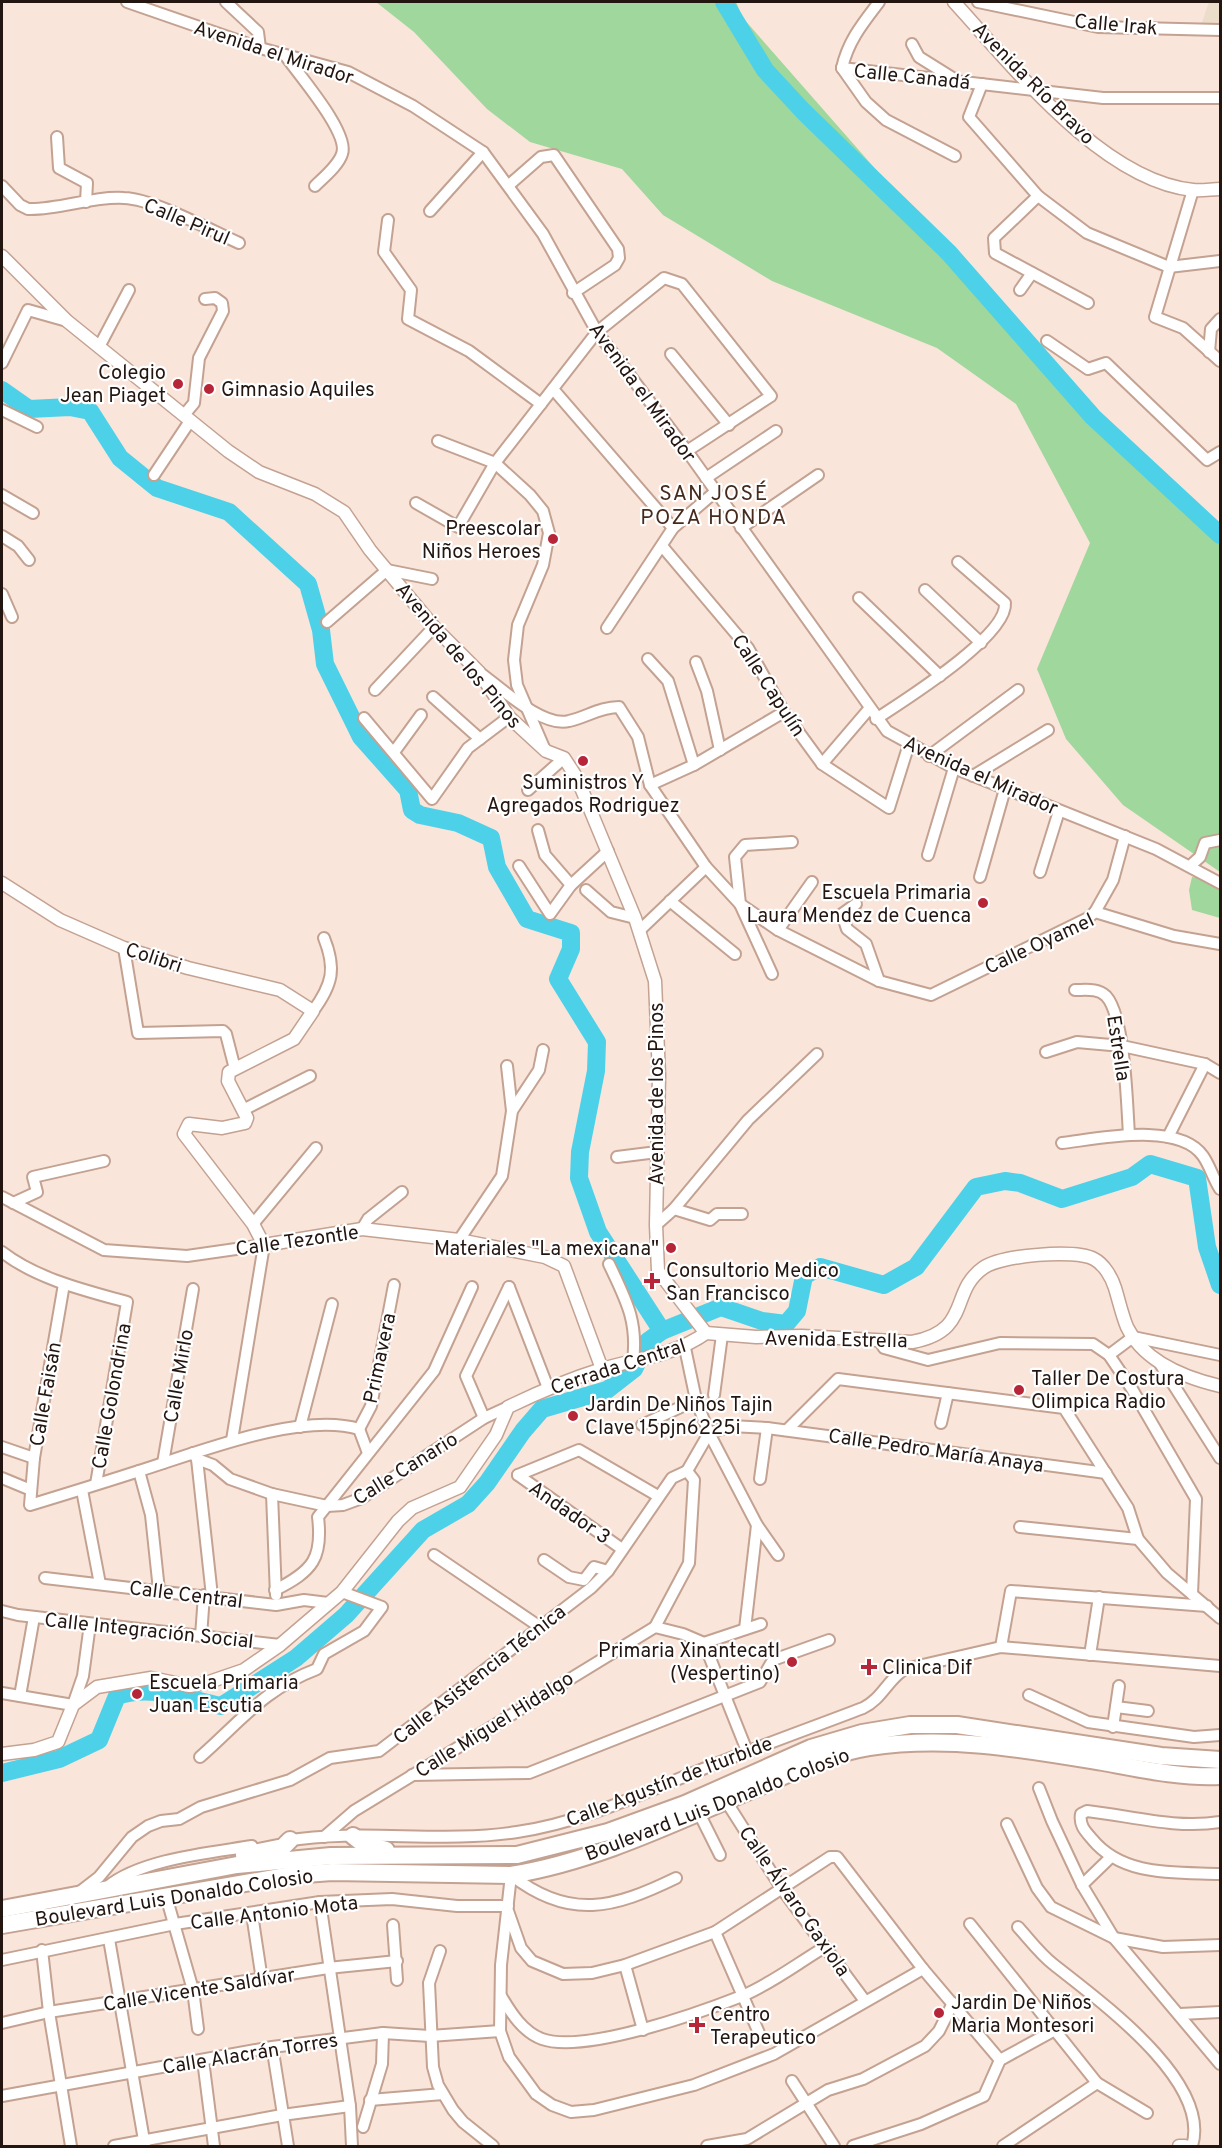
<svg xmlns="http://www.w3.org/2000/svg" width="1222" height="2148" font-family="Overpass,sans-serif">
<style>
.commercial{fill:#ecddcb}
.green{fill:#9fd79c}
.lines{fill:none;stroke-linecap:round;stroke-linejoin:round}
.river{stroke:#4cd1e9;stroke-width:18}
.minor-casing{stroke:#c3a292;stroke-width:14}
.tertiary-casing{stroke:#c3a292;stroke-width:15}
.trunk-casing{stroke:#c3a292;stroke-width:20}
.minor{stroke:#fff;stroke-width:10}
.tertiary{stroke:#fff;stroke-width:12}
.trunk{stroke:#fff;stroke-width:16}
.poi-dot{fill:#b72539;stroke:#fff;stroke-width:2}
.labels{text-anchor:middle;stroke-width:4.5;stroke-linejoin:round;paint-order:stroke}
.street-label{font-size:20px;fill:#231611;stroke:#fff}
.poi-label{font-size:20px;fill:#231611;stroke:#fff;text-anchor:start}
.neighbourhood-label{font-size:21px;letter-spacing:1.5px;fill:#452a1d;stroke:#fff}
</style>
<rect width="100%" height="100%" fill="#fae5da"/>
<!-- commercial -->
<polygon class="commercial" points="1209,2 1220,2 1220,24 1201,25"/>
<!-- green -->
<g class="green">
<polygon points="376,2 736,2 743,18 1093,417 1220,535 1220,872 1123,805 1066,739 1037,669 1090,543 1016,404 937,348 772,281 663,215 622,169 530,142 487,109 414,32"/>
<polygon points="1192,877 1206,879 1220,891 1220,918 1192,910 1189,890"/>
</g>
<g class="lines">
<!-- river -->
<g class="river">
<polyline points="724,2 765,70 803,111 949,253 1093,417 1220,535"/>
<polyline points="2,390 29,409 70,407 90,411 120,458 157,488 229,512 308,584 321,630 325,664 361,737 408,790 412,810 420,815 458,823 491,838 497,867 527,919 571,933 571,949 558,979 597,1042 596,1071 580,1152 579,1178 598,1232 662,1331"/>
<path d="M 2,1773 L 59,1759 L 99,1740 L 117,1696 C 153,1684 185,1699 221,1706 L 296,1658 L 346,1615 L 423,1530 L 468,1504 L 487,1483 L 523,1431 L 542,1409 L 607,1390 L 634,1369 L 648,1341 L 662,1331 L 721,1307 L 762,1321 L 786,1324 L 797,1311 L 804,1276 L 820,1267 L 884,1285 L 916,1267 L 976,1187 L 1005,1181 L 1020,1183 L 1062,1199 L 1132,1177 L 1150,1164 L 1197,1178 L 1207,1247 L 1220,1285"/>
</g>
<!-- minor casing -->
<g class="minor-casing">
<g id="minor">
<polyline points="127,2 260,48 348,72 413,106 483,152 543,234 597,332 687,451 887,731 954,768 1156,849 1220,883"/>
<polyline points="226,2 258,32 260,48"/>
<polyline points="978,2 1098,27 1220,30"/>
<polyline points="912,44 919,57 959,82"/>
<path d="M 285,55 C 298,74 350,133 342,154 C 338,166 324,177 315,186"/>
<polyline points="842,68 1103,98 1220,98"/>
<polyline points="842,68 866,102 886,120 955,156"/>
<path d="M 842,68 C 848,41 863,23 879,2"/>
<polyline points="982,84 969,117 1038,196 1087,233 1169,267 1220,261"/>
<polyline points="57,137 59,168 87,183 86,202"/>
<polyline points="509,185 541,157 554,155 618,249 619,258 615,265 573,293"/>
<path d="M 2,186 L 20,205 L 28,209 C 60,210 92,196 124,198 C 154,199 210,230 239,243"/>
<polyline points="1193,190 1155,317 1183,328 1220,361"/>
<polyline points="1038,196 994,238 995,253 1088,303"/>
<polyline points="430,211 483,152"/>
<polyline points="388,220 384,252 411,290 408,319 469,351 541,404"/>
<polyline points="1020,290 1032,273"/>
<polyline points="1047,341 1088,369 1106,363 1207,460 1220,452"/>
<polyline points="99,347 129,290"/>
<polyline points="1209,352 1211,329 1220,319"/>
<polyline points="671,354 729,425"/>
<polyline points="2,363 28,310 67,321"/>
<polyline points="553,389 673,528"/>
<polyline points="2,410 37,427"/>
<polyline points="184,415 194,403 199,358 223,311 222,303 215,298 205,299"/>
<polyline points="438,441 495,463 530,495 543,511 549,533 543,565 518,625 514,660 517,685 545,750"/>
<polyline points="154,475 190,421"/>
<polyline points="706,478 776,431"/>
<polyline points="2,495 33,513"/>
<polyline points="416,503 458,527 495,463 597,332 664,278 682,284 771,396 687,451"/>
<polyline points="741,528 818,475"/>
<polyline points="2,536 18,546 29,560"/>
<polyline points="662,546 748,648 784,712 822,764 889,808 909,744"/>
<polyline points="925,590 981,643"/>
<polyline points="2,594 12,617"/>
<polyline points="859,598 940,676"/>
<polyline points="327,622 387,570 432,579"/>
<polyline points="607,628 673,528 715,492"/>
<polyline points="648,659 668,681 694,765"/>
<polyline points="696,662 707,691 720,750"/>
<path d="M 483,675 C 503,690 544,728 569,721 C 587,717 600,707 619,707 L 638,737 L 650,785 L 706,867 L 740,904 L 778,930 L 879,981 L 931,995 L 1088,918 L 1095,912 L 1174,936 L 1220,944"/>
<polyline points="375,690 434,627"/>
<polyline points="433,697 480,739"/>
<polyline points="364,718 432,799 468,748 509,717"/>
<path d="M 876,719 C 903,701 1008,636 1005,603 L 958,562"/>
<polyline points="394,752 421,715"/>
<polyline points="929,756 1018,690"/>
<polyline points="822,764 869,709"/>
<polyline points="973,776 1048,730"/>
<polyline points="650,785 694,765 784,712"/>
<polyline points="528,790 564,758"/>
<polyline points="538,830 545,855 571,885"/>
<polyline points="928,855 954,768"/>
<polyline points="519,866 550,914 571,885 608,851"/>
<polyline points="1190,866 1200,857 1205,843 1220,840"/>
<polyline points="1040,872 1059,811"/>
<polyline points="980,877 1005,789"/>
<polyline points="586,890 611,912 635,918"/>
<polyline points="670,901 735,954"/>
<polyline points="856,904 842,914 847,929 866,944 879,981"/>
<polyline points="1095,912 1113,880 1125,836"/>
<polyline points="640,930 706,867"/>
<polyline points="778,930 812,882"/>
<polyline points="124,948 138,1033 223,1031 226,1034 235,1069"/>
<polyline points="772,974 740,904 735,857 745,845 792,842"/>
<path d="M 1075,990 C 1086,990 1098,988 1106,996 C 1125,1016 1127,1106 1129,1135"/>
<path d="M 313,1011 C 333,984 336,968 324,938"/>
<polyline points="1046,1052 1077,1042 1122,1046 1205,1064 1220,1073"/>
<polyline points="507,1066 512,1111"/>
<polyline points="243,1110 310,1076"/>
<polyline points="1168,1137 1205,1064"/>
<path d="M 1062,1143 C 1097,1139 1179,1121 1203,1156 C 1210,1166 1213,1178 1220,1189"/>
<polyline points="617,1157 657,1152"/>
<polyline points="2,1197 104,1250 187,1256 264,1245 232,1440"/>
<polyline points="13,1203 37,1192 33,1177 104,1161"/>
<polyline points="674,1209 710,1220 717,1214 742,1214"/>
<polyline points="253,1224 316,1148"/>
<polyline points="656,1225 674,1209 748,1120 817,1054"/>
<polyline points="362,1229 368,1219 402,1192"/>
<polyline points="459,1240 502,1176 512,1111 539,1070 543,1050"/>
<path d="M 2,1252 C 37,1279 84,1290 127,1302 L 96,1484"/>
<path d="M 609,1264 C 626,1300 638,1321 633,1361"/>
<path d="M 64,1284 L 34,1458 L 30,1505 C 66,1494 102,1483 139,1471 C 197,1453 301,1411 359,1429 L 368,1453"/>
<polyline points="509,1287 548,1388"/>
<polyline points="879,1340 884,1348 928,1360 1000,1343 1093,1344 1109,1355 1132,1389 1196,1499 1192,1594"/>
<polyline points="685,1348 696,1400 709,1433 757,1525 778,1555"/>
<polyline points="1109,1355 1133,1337 1220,1355"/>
<polyline points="1159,1362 1220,1458"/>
<polyline points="714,1395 722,1335"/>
<polyline points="484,1418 466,1376 509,1287"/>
<polyline points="941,1423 948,1393"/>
<polyline points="642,1425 696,1400"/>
<polyline points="300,1427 332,1304"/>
<polyline points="359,1429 371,1406 394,1285"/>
<polyline points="787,1430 838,1379 1064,1408 1128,1508 1138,1539 1167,1573 1220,1618"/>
<polyline points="2,1447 34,1458"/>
<polyline points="193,1453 197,1459 213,1465 230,1479 272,1494 327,1506 343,1505 362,1498 484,1418 508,1407"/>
<polyline points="197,1459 212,1596"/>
<polyline points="163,1463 193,1289"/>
<polyline points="139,1471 151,1515 159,1590"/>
<polyline points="687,1471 709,1433 731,1426 767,1428 1106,1473"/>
<polyline points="518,1475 579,1450 658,1496"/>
<polyline points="518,1475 622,1549"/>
<polyline points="2,1478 31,1490"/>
<polyline points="760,1479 767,1428"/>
<polyline points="82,1490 100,1584"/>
<polyline points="272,1494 276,1595"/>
<polyline points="1020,1527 1138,1539"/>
<polyline points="434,1555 540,1627"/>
<polyline points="544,1560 569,1577 584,1580 594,1567 608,1571"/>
<polyline points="45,1578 276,1605 304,1600 328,1603"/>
<path d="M 275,1590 C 313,1571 323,1558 318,1517 L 434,1371 L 472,1287"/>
<polyline points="2,1611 18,1615 280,1645"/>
<polyline points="655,1627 689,1563 694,1480 687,1471"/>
<polyline points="745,1629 757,1525"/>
<polyline points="201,1636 204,1595"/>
<polyline points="704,1643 747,1751"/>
<polyline points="704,1643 761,1624"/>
<polyline points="1001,1647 1011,1591 1207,1606"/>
<polyline points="1090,1655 1099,1597"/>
<polyline points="2,1693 73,1705 83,1676 90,1624"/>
<polyline points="1029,1695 1088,1722 1194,1737 1220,1735"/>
<polyline points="20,1696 34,1617"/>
<polyline points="1116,1707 1148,1711"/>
<polyline points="1113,1727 1119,1686"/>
<path d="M 200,1757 C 241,1721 264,1689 317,1669 L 324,1654 L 364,1631 L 382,1607 L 342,1592"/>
<polyline points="412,1775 529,1773 760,1682 773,1660 829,1640"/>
<polyline points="1039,1788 1052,1821 1082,1885 1114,1938 1220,2064"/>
<polyline points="726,1801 782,1889 865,2001"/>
<polyline points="699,1813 720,1855"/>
<path d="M 1220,1822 C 1175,1829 1132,1816 1087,1811 L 1081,1814 C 1079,1825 1085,1831 1092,1839 C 1123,1877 1175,1872 1220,1874"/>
<polyline points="1007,1824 1037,1888 1051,1907 1114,1938 1163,1947 1220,1945"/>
<polyline points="324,1837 354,1811 655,1627 683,1634 704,1643"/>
<path d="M 286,1841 C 362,1828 440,1844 517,1832 C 580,1823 639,1795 698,1771 C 752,1749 808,1729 863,1708 C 882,1699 888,1679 905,1669 L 1001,1647 L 1220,1666"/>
<polyline points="511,1875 501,1965 500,2031 509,2057 536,2094 552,2105 571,2112 594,2110 694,2085 774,2054 923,1969"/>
<path d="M 511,1875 C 570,1921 614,1908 676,1878"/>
<polyline points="1082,1885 1111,1857"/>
<path d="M 107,1887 C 141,1859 209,1853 252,1846"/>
<polyline points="77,1894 99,1877 132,1837 148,1826 161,1821 179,1819 201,1807 290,1780 330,1758 379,1751 591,1588 608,1571 672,1478 687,1471"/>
<polyline points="166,1896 193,1990 198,2029"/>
<polyline points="320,1902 350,2106 352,2146"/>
<polyline points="508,1911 521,1948 532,1961 563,1974 592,1973 625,1965 715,1932 830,1857 837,1857 923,1969 1000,2060"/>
<polyline points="252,1914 262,1980"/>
<polyline points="970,1924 1097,2083 1147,2113"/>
<polyline points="393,1925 397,1980"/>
<path d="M 1018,1927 C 1029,1939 1040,1954 1053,1964 C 1098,2000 1212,2081 1192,2146"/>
<polyline points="715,1932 759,2033"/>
<polyline points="109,1939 145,2146"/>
<polyline points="42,1950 49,2012 71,2146"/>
<polyline points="440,1951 429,1983 433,2067 438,2085 453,2110 463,2122 493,2146"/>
<polyline points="2,1960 175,1924 320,1902 392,1899 457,1906 508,1906"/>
<polyline points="625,1965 643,2030"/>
<path d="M 501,1996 C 511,2013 523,2032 542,2039 C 584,2054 699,2013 742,1996 C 771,1984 798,1963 825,1947"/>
<polyline points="1180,2014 1220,2012"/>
<polyline points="2,2023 49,2012 328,1968 397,1961"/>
<polyline points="274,2058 288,2146"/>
<polyline points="203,2060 214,2146"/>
<polyline points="792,2081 834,2146"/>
<polyline points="2,2096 272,2047 383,2033 430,2036 500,2031"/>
<polyline points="370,2100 443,2094"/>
<polyline points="363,2127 382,2064 383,2033"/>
<polyline points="114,2146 282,2115 350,2106"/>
<polyline points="707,2146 747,2139 828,2090 863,2079 925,2046 939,2031 953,2003"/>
<polyline points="853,2146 921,2124 984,2096 1000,2060 1053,2031"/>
<polyline points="1003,2146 1097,2083"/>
</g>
</g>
<!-- tertiary casing -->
<g class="tertiary-casing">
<g id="tertiary">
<path d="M 954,2 C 1012,65 1102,181 1193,190 C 1202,191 1212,189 1220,189"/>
<polyline points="2,256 67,321 228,451 259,472 315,494 344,512 370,550 434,627 479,672 509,717 546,751 564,758 577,778 635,918 655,981 659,1075 656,1225 658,1271 705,1332"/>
<polyline points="2,883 60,920 124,948 188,968 280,990 313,1011 294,1039 229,1072 228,1081 247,1118 245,1123 222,1128 189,1124 184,1134 253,1224 264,1245 362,1229 459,1240 545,1257 564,1266 602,1369"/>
<path d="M 2,1754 L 34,1750 L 58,1742 L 73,1705 L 97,1687 L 151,1678 L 190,1686 L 206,1683 L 244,1670 L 280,1645 L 342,1592 L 398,1521 L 412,1508 L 460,1487 L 496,1435 L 508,1407 C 539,1392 570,1379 602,1369 C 639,1358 673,1356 706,1333 L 756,1337 L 802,1336 L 912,1342 C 972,1331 949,1292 983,1268 C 1001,1255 1075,1249 1094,1259 C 1104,1264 1112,1278 1115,1288 C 1119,1301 1122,1315 1127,1327 C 1144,1362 1186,1378 1220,1386"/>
<polyline points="1179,2146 1185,2146"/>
</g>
</g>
<!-- trunk casing -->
<g class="trunk-casing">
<g id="trunk">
<polyline points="353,1836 362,1843 386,1850"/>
<polyline points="244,1855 283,1847 290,1840"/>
<polyline points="2,1909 237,1865 331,1856 517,1855 608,1832 685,1804 811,1748 862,1733 910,1725 957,1725 1161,1756 1220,1760"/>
<path d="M 2,1925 L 292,1875 L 332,1872 L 511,1875 C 597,1861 675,1822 754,1789 C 791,1773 830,1753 869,1747 C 948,1735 1025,1749 1103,1762 C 1141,1769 1182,1778 1220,1776"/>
</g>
</g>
<!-- minor -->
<use href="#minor" class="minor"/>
<!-- tertiary -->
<use href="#tertiary" class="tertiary"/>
<!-- trunk -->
<use href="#trunk" class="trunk"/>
</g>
<!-- markers -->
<g class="poi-dot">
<circle cx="178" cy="384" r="6"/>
<circle cx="209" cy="389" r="6"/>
<circle cx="553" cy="539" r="6"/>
<circle cx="583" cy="761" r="6"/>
<circle cx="983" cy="903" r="6"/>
<circle cx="671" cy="1248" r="6"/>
<path d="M649 1272h6v6h6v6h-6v6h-6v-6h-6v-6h6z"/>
<circle cx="1019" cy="1390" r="6"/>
<circle cx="573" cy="1416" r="6"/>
<circle cx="792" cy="1662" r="6"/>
<path d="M866 1658h6v6h6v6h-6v6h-6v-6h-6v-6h6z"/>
<circle cx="137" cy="1694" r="6"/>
<circle cx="939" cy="2013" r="6"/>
<path d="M694 2016h6v6h6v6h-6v6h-6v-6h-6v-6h6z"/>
</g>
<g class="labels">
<!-- street labels -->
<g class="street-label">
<text transform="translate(1116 24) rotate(5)" y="7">Calle Irak</text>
<text transform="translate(274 52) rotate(18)" y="7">Avenida el Mirador</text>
<text transform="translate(912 76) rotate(6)" y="7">Calle Canadá</text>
<text transform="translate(1034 83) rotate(45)" y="7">Avenida Río Bravo</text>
<text transform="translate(187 221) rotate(23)" y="7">Calle Pirul</text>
<text transform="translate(643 392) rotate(54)" y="7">Avenida el Mirador</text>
<text transform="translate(459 655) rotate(50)" y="7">Avenida de los Pinos</text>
<text transform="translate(769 685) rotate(57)" y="7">Calle Capulín</text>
<text transform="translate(981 775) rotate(24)" y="7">Avenida el Mirador</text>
<text transform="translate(1039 943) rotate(-25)" y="7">Calle Oyamel</text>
<text transform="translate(154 957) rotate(18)" y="7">Colibri</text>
<text transform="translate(1119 1048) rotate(81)" y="7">Estrella</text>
<text transform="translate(656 1094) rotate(-90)" y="7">Avenida de los Pinos</text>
<text transform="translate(297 1240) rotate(-8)" y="7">Calle Tezontle</text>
<text transform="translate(836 1339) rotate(1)" y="7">Avenida Estrella</text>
<text transform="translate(379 1358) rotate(-78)" y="7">Primavera</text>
<text transform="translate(618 1366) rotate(-18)" y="7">Cerrada Central</text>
<text transform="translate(178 1376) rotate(-80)" y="7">Calle Mirlo</text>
<text transform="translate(45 1394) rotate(-80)" y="7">Calle Faisán</text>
<text transform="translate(111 1396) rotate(-80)" y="7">Calle Golondrina</text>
<text transform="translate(936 1450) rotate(8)" y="7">Calle Pedro María Anaya</text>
<text transform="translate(405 1468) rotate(-32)" y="7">Calle Canario</text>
<text transform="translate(570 1512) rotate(35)" y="7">Andador 3</text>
<text transform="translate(186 1594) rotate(7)" y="7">Calle Central</text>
<text transform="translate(149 1630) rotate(6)" y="7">Calle Integración Social</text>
<text transform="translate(479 1674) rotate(-38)" y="7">Calle Asistencia Técnica</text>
<text transform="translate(494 1724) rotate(-32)" y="7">Calle Miguel Hidalgo</text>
<text transform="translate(669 1781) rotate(-21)" y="7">Calle Agustín de Iturbide</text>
<text transform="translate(717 1804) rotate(-21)" y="7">Boulevard Luis Donaldo Colosio</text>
<text transform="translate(174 1897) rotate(-9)" y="7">Boulevard Luis Donaldo Colosio</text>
<text transform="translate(795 1901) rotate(55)" y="7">Calle Álvaro Gaxiola</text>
<text transform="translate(274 1912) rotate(-7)" y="7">Calle Antonio Mota</text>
<text transform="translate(199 1989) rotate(-9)" y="7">Calle Vicente Saldívar</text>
<text transform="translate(250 2053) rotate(-9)" y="7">Calle Alacrán Torres</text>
</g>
<!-- poi labels -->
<g class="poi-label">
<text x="166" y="379" text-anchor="end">Colegio<tspan x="166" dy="23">Jean Piaget</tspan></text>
<text x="221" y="396">Gimnasio Aquiles</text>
<text x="541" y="535" text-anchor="end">Preescolar<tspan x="541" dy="23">Niños Heroes</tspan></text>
<text x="583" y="789" text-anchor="middle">Suministros Y<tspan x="583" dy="23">Agregados Rodriguez</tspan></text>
<text x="971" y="899" text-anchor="end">Escuela Primaria<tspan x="971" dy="23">Laura Mendez de Cuenca</tspan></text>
<text x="659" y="1255" text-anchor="end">Materiales "La mexicana"</text>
<text x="666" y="1277">Consultorio Medico<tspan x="666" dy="23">San Francisco</tspan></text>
<text x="1031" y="1385">Taller De Costura<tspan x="1031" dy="23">Olimpica Radio</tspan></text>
<text x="585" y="1411">Jardin De Niños Tajin<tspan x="585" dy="23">Clave 15pjn6225i</tspan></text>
<text x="780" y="1657" text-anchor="end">Primaria Xinantecatl<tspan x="780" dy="23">(Vespertino)</tspan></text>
<text x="882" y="1674">Clinica Dif</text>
<text x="149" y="1689">Escuela Primaria<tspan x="149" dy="23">Juan Escutia</tspan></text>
<text x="951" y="2009">Jardin De Niños<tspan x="951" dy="23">Maria Montesori</tspan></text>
<text x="710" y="2021">Centro<tspan x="710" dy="23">Terapeutico</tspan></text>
</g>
<!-- neighbourhood labels -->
<g class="neighbourhood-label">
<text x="714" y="500">SAN JOSÉ<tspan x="714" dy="24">POZA HONDA</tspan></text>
</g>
</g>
<!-- border -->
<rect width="1222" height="2148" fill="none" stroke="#231611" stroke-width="6"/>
</svg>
